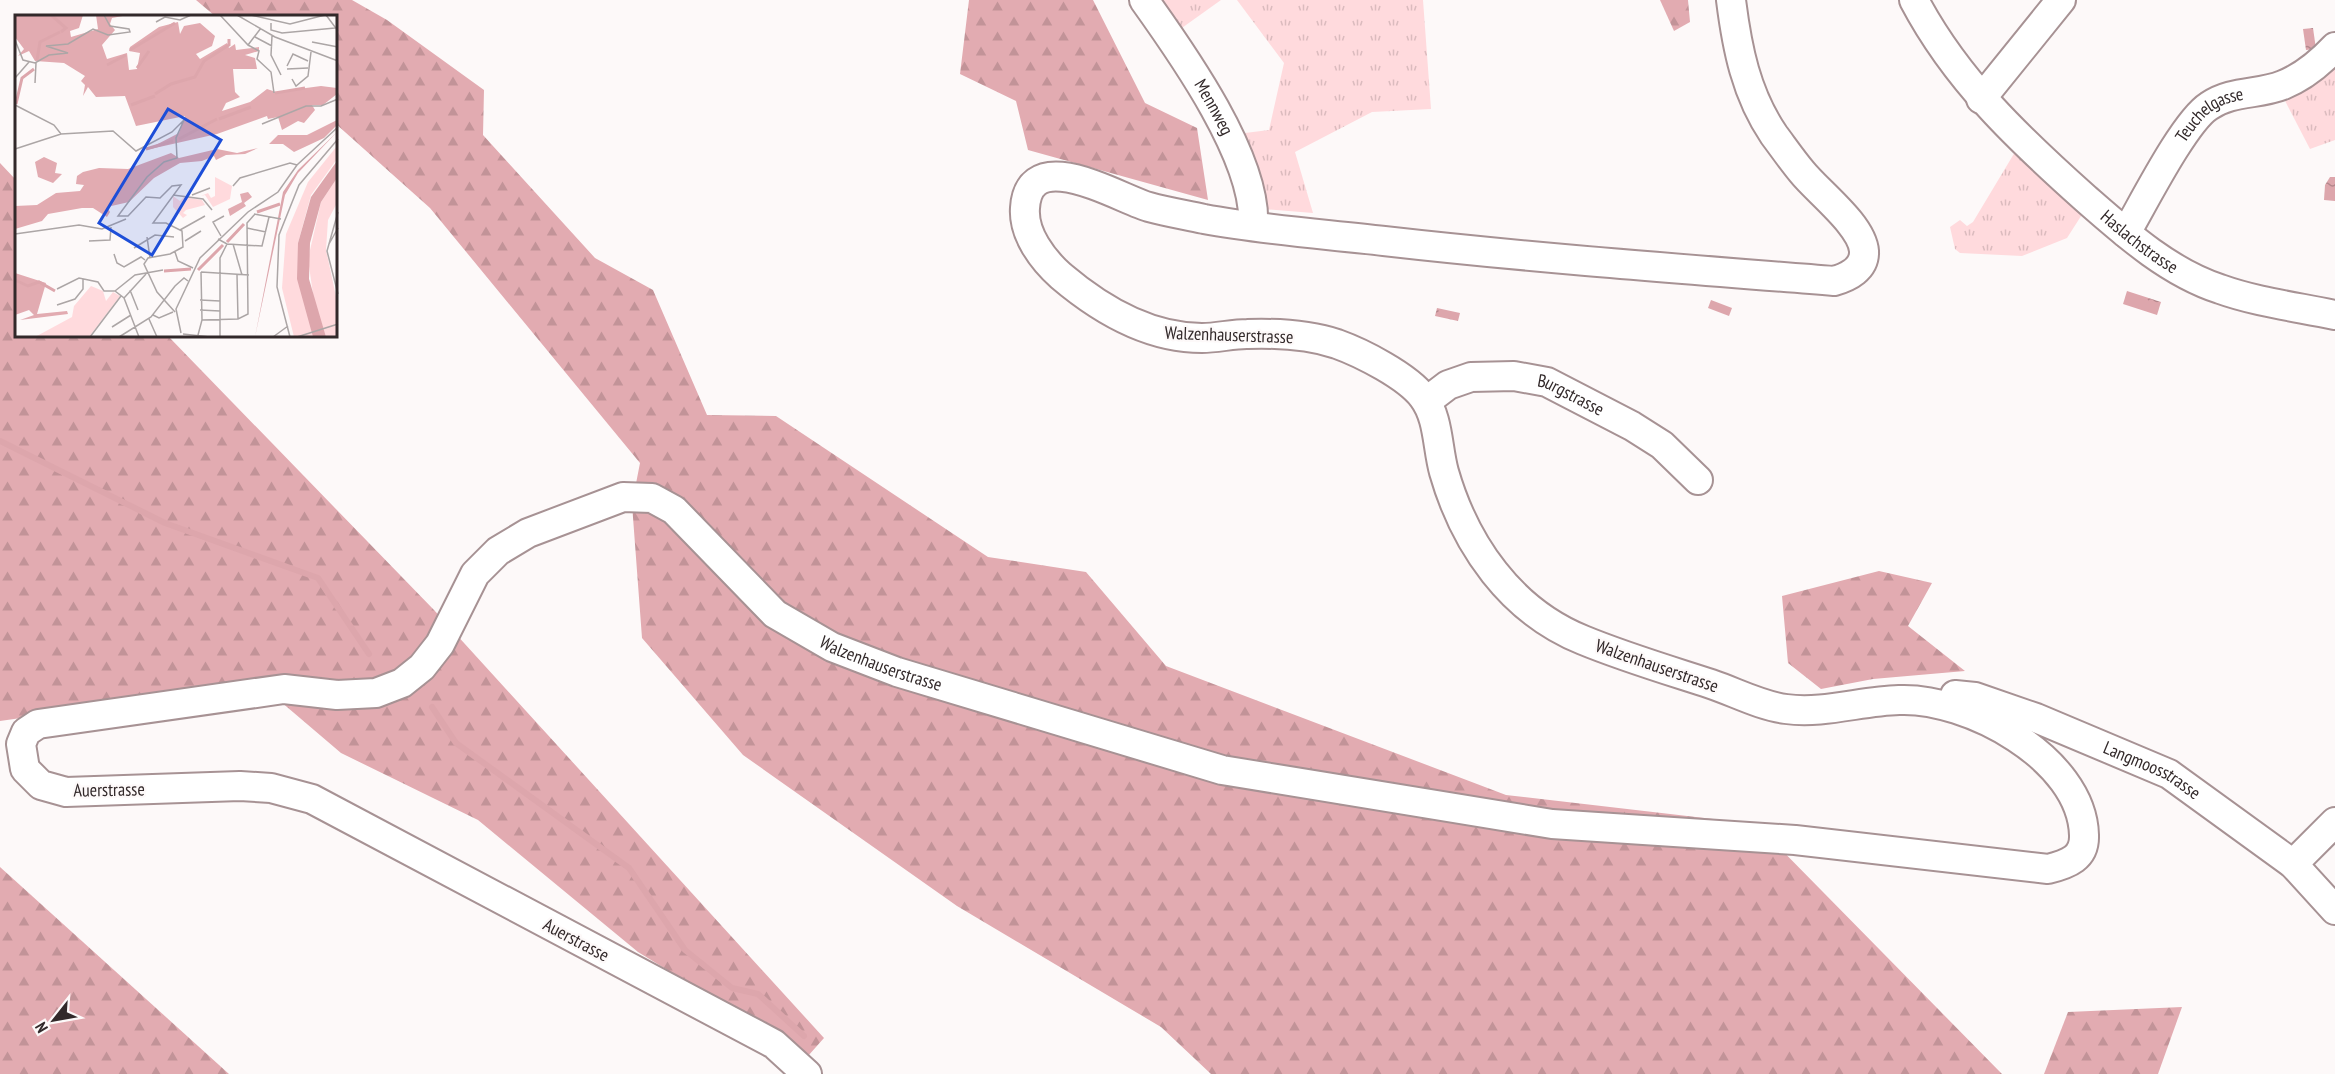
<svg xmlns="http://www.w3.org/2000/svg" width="2335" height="1074" font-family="'PT Sans Narrow',sans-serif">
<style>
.grass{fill:url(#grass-tufts)}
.forest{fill:url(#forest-firs)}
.water{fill:url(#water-ripples)}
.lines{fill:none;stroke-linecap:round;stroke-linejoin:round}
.stream{stroke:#dda6ac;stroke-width:6}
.minor-casing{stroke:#a79294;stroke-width:32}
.minor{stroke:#fff;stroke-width:28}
.labels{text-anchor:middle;stroke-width:4.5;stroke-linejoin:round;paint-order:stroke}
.street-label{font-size:18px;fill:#32292a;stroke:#fdf9f9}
.inset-river{fill:none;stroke:#dda6ac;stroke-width:3}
.inset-road{fill:none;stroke:#aca6a6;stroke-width:1.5}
.view{fill:#1d4ed8;fill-opacity:0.15;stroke:#1d4ed8;stroke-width:3}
.inset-edge{fill:none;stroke:#32292a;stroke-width:3}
</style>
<defs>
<pattern id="grass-tufts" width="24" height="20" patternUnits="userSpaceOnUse" patternTransform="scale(1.5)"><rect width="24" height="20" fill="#ffdadd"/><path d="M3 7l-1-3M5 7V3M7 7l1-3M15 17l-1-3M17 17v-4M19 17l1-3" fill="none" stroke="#dbbbbe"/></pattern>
<pattern id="forest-firs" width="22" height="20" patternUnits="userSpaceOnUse" patternTransform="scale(1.5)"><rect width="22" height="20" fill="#e2abb1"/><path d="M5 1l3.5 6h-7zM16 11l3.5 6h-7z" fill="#c29398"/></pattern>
<pattern id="water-ripples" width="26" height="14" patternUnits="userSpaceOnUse" patternTransform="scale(1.5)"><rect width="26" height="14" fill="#dda6ac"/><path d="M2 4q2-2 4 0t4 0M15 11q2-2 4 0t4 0" fill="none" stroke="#b4878c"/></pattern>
</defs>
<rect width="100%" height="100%" fill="#fdf9f9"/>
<!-- grass -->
<g class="grass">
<polygon points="1157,0 1221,0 1179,30"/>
<polygon points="1237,0 1423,0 1431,109 1372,112 1295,152 1313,213 1263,209 1237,134 1269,130 1284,63"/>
<polygon points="2335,60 2335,140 2310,149 2282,95"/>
<polygon points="2015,152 2083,213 2067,238 2022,256 1960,253 1955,249 1950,227 1960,220 1967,226 1973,222"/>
</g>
<!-- forest -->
<g class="forest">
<polygon points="196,0 352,0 387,20 484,90 483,135 595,258 653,290 707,415 776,416 988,557 1086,572 1166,666 1506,795 1756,824 2002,1074 1211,1074 1161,1027 957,906 743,755 642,638 632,504 640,463 430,208 336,124 336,16 215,16"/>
<polygon points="969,0 1093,0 1145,103 1197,128 1208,200 1028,150 1016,101 960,74"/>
<polygon points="1660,0 1688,0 1690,22 1674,31"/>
<polygon points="0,163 16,180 16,336 168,336 434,610 824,1038 808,1056 638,952 478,820 341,753 260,684 0,721"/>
<polygon points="1879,571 1932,583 1908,626 1965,671 1873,679 1821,689 1788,663 1782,596"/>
<polygon points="0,867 229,1074 0,1074"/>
<polygon points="2182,1007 2158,1074 2044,1074 2068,1012"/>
</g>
<!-- water -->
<g class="water">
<polygon points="2313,28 2316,49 2306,50 2303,29"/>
<polygon points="2330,177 2335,177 2335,201 2324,200 2325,185"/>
<polygon points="2127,291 2161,302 2157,315 2123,304"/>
<polygon points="1711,300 1732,308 1729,316 1708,308"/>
<polygon points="1437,308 1460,313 1458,321 1435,316"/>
</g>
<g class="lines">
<!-- stream -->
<g class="stream">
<polyline points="0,441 165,523 318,578 369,654"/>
<polyline points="432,707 456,743 629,868 685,950 732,988 758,994 804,1036"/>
</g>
<!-- minor casing -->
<g class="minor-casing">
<g id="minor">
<path id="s1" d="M 1144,0 C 1182,53 1258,160 1253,226"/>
<path id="s2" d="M 1914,0 C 1956,80 2019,139 2085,198 C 2125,233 2168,272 2220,289 C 2256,302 2297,307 2335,315"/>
<polyline points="1981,99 2061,0"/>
<path id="s3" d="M 2126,233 C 2143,204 2184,122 2209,106 C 2232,90 2259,95 2283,85 C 2303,77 2320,63 2335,47"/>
<path id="s4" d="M 1427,401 L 1448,385 L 1471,377 L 1514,376 L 1547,382 L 1632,426 L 1662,445 L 1698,480"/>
<path id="s5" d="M 1955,695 L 1975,697 L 2036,718 L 2169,774 L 2293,864 L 2335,910"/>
<polyline points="2293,864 2335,822"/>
<path id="s6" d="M 807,1074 L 774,1044 L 312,799 L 271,788 L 240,786 L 66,792 L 41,785 L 25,769 L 21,744 L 26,732 L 38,724 L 284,689 L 337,695 L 376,693 L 402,683 L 422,667 L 440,644 L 475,574 L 498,551 L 528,533 L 623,497 L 652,498 L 674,510 L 775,614 L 832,647 L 897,672 L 1222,770 L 1552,824 L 1795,840 L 2048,869 C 2068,864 2085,858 2084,835 C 2082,758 1967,697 1899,700 C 1861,701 1824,714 1786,709 C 1761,706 1735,692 1711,684 C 1668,670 1624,657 1583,640 C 1511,611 1465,545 1444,472 C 1437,447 1439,418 1423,397 C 1407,376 1362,353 1337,344 C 1310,335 1276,333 1247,334 C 1232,334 1217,338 1202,338 C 1148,338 1101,310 1061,276 C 1043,260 1023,234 1025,208 C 1029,142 1120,199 1149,207 C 1167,212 1186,215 1204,219 C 1263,230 1324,234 1384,241 C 1533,258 1684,269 1834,281 C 1848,277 1865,269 1864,251 C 1862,225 1818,192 1802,172 C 1792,160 1783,147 1774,135 C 1746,94 1737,48 1731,0"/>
</g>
</g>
<!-- minor -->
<use href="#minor" class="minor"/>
</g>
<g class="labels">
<!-- street labels -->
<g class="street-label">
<text dy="6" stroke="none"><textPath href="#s1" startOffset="128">Mennweg</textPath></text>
<text dy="6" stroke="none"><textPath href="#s3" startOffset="148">Teuchelgasse</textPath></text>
<text dy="6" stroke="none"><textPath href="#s2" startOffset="333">Haslachstrasse</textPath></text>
<text transform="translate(1229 335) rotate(2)" y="6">Walzenhauserstrasse</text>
<text dy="6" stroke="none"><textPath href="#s4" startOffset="154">Burgstrasse</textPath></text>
<text dy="6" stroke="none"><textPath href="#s6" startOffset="1904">Walzenhauserstrasse</textPath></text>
<text transform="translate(1657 666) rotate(19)" y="6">Walzenhauserstrasse</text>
<text dy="6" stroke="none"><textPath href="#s5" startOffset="212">Langmoosstrasse</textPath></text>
<text transform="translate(109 790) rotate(-1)" y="6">Auerstrasse</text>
<text transform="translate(576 940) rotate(28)" y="6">Auerstrasse</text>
</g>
</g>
<!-- overview -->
<g transform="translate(15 15)">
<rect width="322" height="322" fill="#fdf9f9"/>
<path d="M 322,131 L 322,144 L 296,180 L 283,228 L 298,322 L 279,322 L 267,273 L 271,219 L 293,167 ZM 200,162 L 217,171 L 215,184 L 198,192 L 190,180 L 186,181 L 193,178 L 196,183 L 200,181 ZM 322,163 L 322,188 L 313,205 L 311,235 L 322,286 L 322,322 L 311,322 L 299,286 L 293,244 L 306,187 ZM 158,181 L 165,186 L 169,182 L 187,185 L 190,190 L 171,195 L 168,198 L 172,200 L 168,203 L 158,192 ZM 76,271 L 88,276 L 91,286 L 98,277 L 105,281 L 74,322 L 20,322 L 57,302 L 59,291 Z" fill="#ffdadd"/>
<path d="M 0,0 L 68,0 L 64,13 L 55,16 L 56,22 L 83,14 L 81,0 L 113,0 L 97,3 L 95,9 L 100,15 L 87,30 L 92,44 L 112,38 L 114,55 L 122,54 L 125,38 L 114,36 L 115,32 L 144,12 L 163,7 L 165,19 L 169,11 L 185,8 L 200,21 L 197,31 L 181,39 L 185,44 L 212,28 L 214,33 L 220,29 L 221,35 L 244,32 L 244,36 L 230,40 L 240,43 L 242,54 L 218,54 L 220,77 L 225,82 L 211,88 L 207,96 L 235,87 L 252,74 L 261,77 L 306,71 L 322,73 L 322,79 L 308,90 L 297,90 L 300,95 L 289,108 L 283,106 L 267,115 L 263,102 L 253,104 L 252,101 L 202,119 L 131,135 L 164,118 L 170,101 L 121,111 L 110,81 L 81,82 L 73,72 L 68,81 L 70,70 L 66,66 L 70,61 L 49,48 L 20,46 L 14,36 L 3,41 L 9,34 L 0,22 ZM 322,105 L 322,110 L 309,123 L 279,137 L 268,129 L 254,129 L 263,120 L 292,120 ZM 243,133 L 230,139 L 211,140 L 201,145 L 199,141 L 187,146 L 165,148 L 139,163 L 114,187 L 92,192 L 95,197 L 92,202 L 78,193 L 67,193 L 33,199 L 27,206 L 0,214 L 0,191 L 22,190 L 41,178 L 65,176 L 69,170 L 61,169 L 62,161 L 68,157 L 84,153 L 113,154 L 156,138 L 164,143 L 202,134 L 222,138 ZM 29,142 L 42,148 L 40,158 L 47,159 L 38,168 L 23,162 L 20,147 ZM 233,177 L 237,182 L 229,188 L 231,191 L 215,201 L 213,194 L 227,187 L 225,179 ZM 0,258 L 31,268 L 22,299 L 52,296 L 53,299 L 5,305 L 19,300 L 14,295 L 0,300 Z" fill="#e2abb1"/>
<path d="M 322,117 L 283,158 L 270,180 L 240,322 L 268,177 L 283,155 ZM 322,146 L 322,163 L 306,187 L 295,228 L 294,264 L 311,322 L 298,322 L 282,264 L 283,228 L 296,182 Z" fill="#dda6ac"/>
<path class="inset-river" d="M 36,0 L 51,13 L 46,17M 115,35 L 160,8M 22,45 L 25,27 L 45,17M 92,50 L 111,40M 122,53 L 134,36M 260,78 L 290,73M 140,79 L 156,69 L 180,62 L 189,46 L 214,30 L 214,24M 1,89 L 7,63 L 19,54M 116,90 L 140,81M 204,104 L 236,92M 164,124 L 202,104M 131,134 L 158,126M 242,197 L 265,189M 212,227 L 229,209M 183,255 L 208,230M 149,256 L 176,254M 0,265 L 13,271 L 24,267 L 40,276"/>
<path class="inset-road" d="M 205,0 L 233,30 L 246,13M 222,0 L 260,22 L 323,46M 236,0 L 275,9 L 310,0M 311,0 L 323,16M 141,7 L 150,2 L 165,5 L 176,0M 256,8 L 256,15 L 267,18 L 320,13M 257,21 L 256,40 L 266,60M 240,22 L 257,31M 0,25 L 8,45 L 20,48 L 34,40 L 53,38 L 31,31 L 53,29 L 78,14 L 93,20 L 115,17 L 114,14 L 95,11 L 89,0M 297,27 L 323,32M 233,30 L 244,36 L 242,44 L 256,57 L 259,78M 272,51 L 278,39 L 293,46M 272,54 L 293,53M 0,63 L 14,47M 277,64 L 281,71 L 293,61 L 296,37M 20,68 L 21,48M 0,90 L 39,110 L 46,119M 247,109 L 291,91 L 306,91 L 323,84M 0,134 L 46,119 L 98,116 L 121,136 L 157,117 L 169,105 L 161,123 L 162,143 L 149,147 L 132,162 L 103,201 L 113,201 L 131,182 L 145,183 L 157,171 L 166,170 L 138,208 L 151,208 L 167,216 L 168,232 L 155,239 L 133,243 L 129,249 L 142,277 L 160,297M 218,171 L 225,163 L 275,148 L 282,150M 158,180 L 188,184 L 197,195M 177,180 L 195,173M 323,197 L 312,236 L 323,279M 239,199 L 266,204M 232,213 L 251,217M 165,215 L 190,201M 0,219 L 64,210 L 87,214 L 111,204M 206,221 L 198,207 L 209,201M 132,222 L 135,243M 203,224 L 212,229 L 247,231 L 254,202M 74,226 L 95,225 L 96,212M 170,226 L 186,216M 218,229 L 227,260M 314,229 L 323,213M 119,233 L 140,220 L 159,222M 160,237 L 163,246 L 178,253M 99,239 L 102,248 L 109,252 L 126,242 L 130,245M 186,257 L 234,260M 222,260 L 223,304M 42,274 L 64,263 L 83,267 L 89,276 L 100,276M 115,275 L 123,295M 100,276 L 120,260 L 148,255M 100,276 L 109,283 L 124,322M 109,283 L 131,259M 185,285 L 205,286M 42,290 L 60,284 L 68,274 L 68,264M 185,295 L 205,296M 138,300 L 144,303 L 158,297M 134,304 L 142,322M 187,305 L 223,304 L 233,299 L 232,208 L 240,199M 97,312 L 116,300M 166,318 L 161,294 L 185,243 L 233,197 L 263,177 L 282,150 L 323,112M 168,319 L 195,322M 183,320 L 187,305 L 186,257M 75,322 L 106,281M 104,322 L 136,302 L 160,271 L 169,263 L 173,266M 205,322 L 205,243 L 212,229M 258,322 L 273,311M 275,322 L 262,272 L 264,220 L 284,170 L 323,124M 282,322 L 323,309"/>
<path class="view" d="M 153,94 L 206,125 L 137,240 L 84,208 Z"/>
<rect width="322" height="322" class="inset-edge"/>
</g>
<!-- north arrow -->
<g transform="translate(54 1020) rotate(239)" stroke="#fdf9f9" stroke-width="4.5" paint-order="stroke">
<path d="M0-4.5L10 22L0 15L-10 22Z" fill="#32292a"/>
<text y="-9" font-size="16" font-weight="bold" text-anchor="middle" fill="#32292a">N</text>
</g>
</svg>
